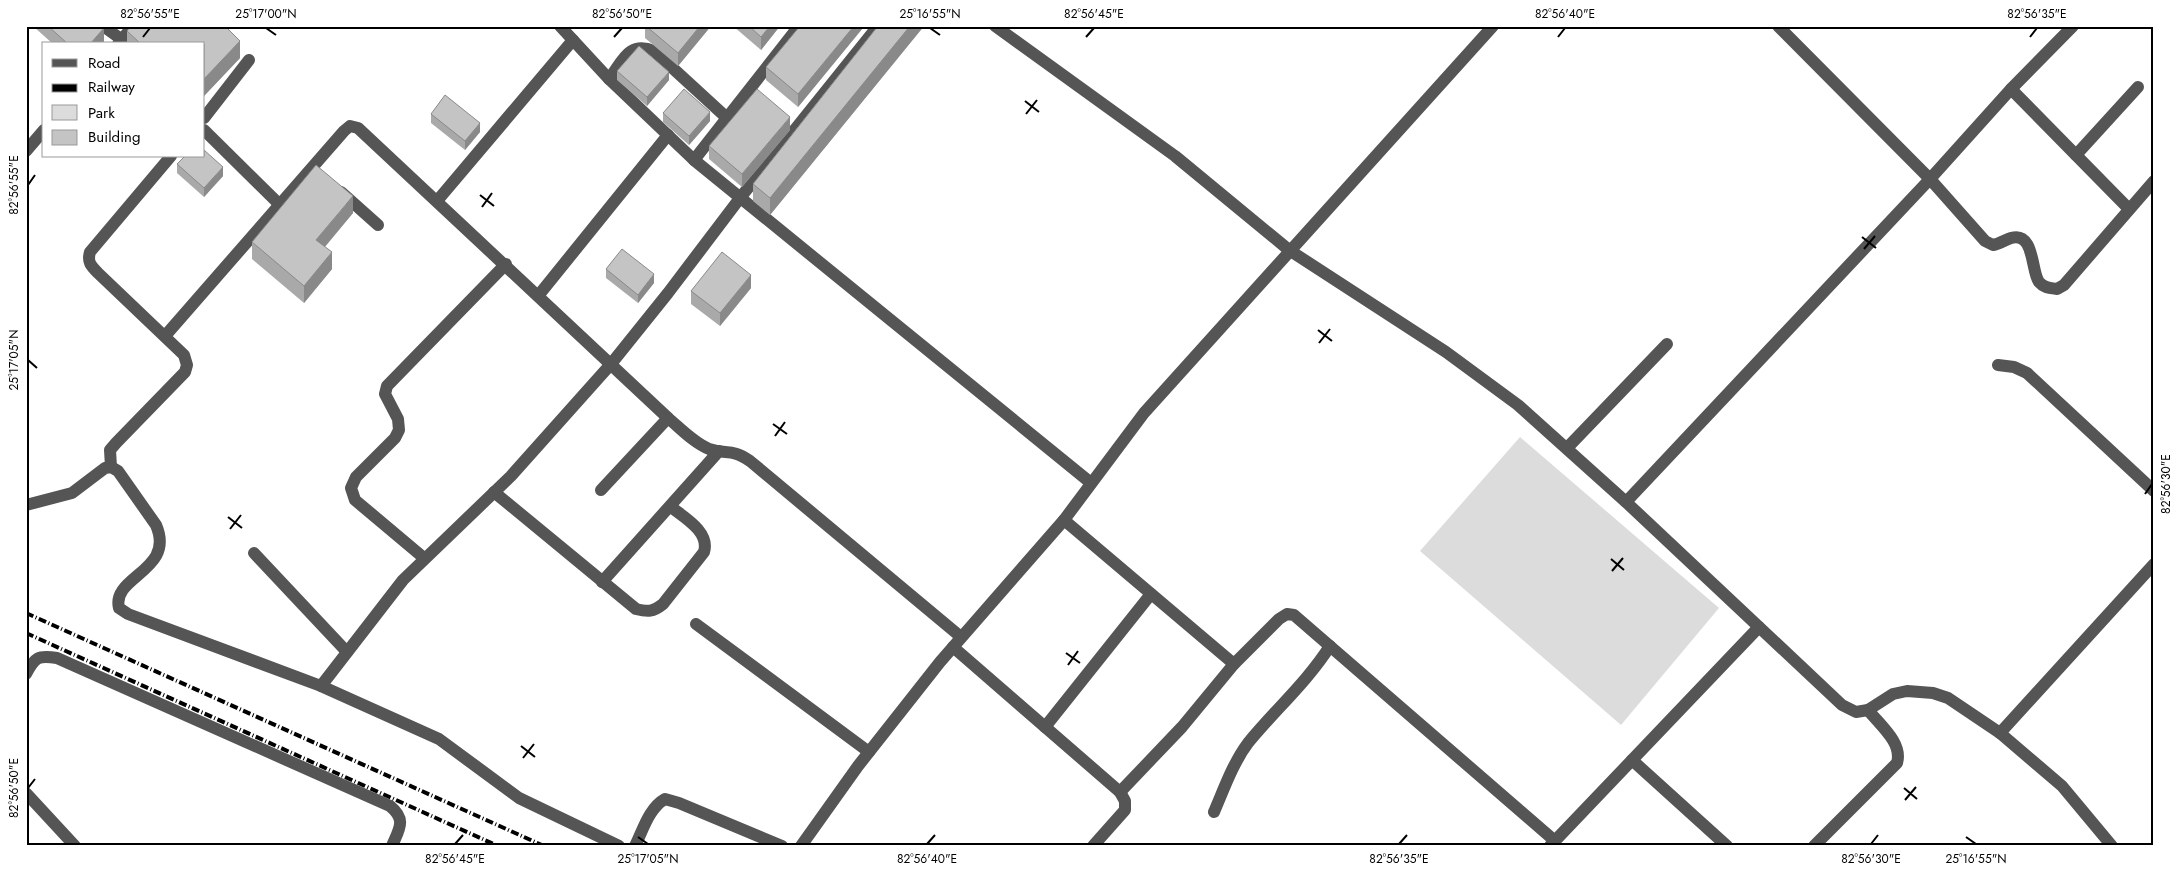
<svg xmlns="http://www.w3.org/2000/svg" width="2180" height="872" font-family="Jost,sans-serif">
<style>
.green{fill:#dcdcdc}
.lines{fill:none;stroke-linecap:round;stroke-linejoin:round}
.minor{stroke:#555;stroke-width:12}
.rail{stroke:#000;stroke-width:4;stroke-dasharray:8 2.5 1 2.5;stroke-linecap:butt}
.wall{fill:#a9a9a9}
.shaded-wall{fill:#898989}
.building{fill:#c4c4c4;stroke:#898989}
.ticks{fill:none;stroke:#000;stroke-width:2}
.neatline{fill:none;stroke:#000;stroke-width:2}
.ticks-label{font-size:12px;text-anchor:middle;fill:#000}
</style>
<rect width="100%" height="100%" fill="#fff"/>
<!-- green -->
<polygon class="green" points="1520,437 1719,608 1621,725 1420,551"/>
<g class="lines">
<!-- minor -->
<g class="minor">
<polyline points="103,26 121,39"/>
<polyline points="560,26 609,79 694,160 1091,483"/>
<polyline points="995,26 1175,156 1289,250 1446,352 1518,405 1626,502 1842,705 1856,712 1868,710 1893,694 1907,691 1933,693 1948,698 2000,733 2062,786 2112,846"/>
<path d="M 1778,26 L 1930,179 L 1985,241 L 1993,245 C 1999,244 2005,240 2011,238 C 2035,231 2031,272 2039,282 C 2044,288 2050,288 2057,289 L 2064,285 L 2154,181"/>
<polyline points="118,44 133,26"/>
<path d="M 609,79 C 623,61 628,41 654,51 L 727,118"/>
<polyline points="2011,89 2129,209"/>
<polyline points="204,118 249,60"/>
<polyline points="204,130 279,204"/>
<polyline points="26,151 44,130"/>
<polyline points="2076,155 2138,87"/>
<polyline points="694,160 799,26"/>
<polyline points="341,192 378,225"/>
<polyline points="437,201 573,40"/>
<polyline points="538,296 668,135"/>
<path d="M 165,336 L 344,131 L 350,126 L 358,128 L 668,418 C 680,428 694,443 709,449 C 727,455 731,448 750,461 L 961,637"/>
<polyline points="1998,365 2014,367 2027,373 2154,491"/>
<polyline points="1567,448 1667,344"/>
<path d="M 111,467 L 110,450 L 116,443 L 185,372 L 187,365 L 184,355 L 98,273 C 91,266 87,262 90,252 L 171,156"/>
<polyline points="601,490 668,418"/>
<path d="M 494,492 L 636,609 C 648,612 653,612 663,604 L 704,552 C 710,532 685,518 671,507"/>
<polyline points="1626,502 1930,179 2011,89 2073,26"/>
<path d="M 26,505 L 72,493 L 105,468 L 111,467 L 118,471 L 156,525 C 176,571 111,576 119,608 L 128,614 L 321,686 L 439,739 L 519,798 L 619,846"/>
<polyline points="1064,520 1234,664 1279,619 1287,614 1294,615 1555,841"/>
<polyline points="254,553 347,652"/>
<polyline points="424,558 355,500 351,488 356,477 395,438 399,430 398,419 385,394 387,386 506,264"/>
<polyline points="602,582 719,451"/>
<polyline points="696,624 869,752"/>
<polyline points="953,647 1120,792 1125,801 1125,810 1093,846"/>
<path d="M 26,674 C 35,657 38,655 57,658 L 390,806 C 407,820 399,829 392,846"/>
<polyline points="321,686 403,580 511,476 611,364 668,293 740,198 878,26"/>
<polyline points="1045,727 1151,594"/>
<polyline points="2000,733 2154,564"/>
<polyline points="1632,760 1727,846"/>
<polyline points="1120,792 1182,727 1234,664"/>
<polyline points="26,793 75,846"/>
<path d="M 1214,812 C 1224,789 1233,763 1248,743 C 1275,710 1307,682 1330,646"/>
<path d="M 635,846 C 643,830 649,808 665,799 L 679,803 L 782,846"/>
<polyline points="801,846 858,766 940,662 1064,520 1144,413 1493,26"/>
<polyline points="1550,846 1759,627"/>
<path d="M 1814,846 L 1897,763 C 1903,743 1880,725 1868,710"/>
</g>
<!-- rail -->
<g class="rail">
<polyline points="26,613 544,846"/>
<polyline points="26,633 498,846"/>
</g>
</g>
<!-- wall -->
<g class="wall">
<polygon points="33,26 102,26 104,41 102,44 53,44"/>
<polygon points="131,26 225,26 240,41 240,58 204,96 204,44 127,44 127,31"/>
<polygon points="645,26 711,26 678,66 645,38"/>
<polygon points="733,26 780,26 761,50"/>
<polygon points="862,26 862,29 798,107 766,80 766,67"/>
<polygon points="878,26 924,26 770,215 753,201 753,184"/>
<polygon points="617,71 669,80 647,106 617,80"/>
<polygon points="663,113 710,121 689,145 663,122"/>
<polygon points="431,114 480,132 465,150 431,123"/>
<polygon points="790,130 742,187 709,159 709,146"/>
<polygon points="177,164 223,176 204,197 177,173"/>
<polygon points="353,213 325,247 332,269 304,303 252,259 252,242"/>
<polygon points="606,269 654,283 638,303 606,278"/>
<polygon points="751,288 720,326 691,304 691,291"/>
</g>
<!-- shaded-wall -->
<g class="shaded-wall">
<polygon points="700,26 711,26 678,66 678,53"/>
<polygon points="770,26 780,26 761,50 761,37"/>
<polygon points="854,26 862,26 862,29 798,107 798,94"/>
<polygon points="910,26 924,26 770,215 770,198"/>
<polygon points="104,28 104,41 102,44 90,44"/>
<polygon points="240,41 240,58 204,96 204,79"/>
<polygon points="669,72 669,80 647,106 647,97"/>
<polygon points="710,112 710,121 689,145 689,136"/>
<polygon points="790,117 790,130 742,187 742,174"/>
<polygon points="480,123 480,132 465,150 465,141"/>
<polygon points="223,167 223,176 204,197 204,188"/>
<polygon points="353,196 353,213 316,257 316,240"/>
<polygon points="332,252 332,269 304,303 304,286"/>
<polygon points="654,274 654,283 638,303 638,295"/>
<polygon points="751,275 751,288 720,326 720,313"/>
</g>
<!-- building -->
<g class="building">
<polygon points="48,26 102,26 104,28 90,44 68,44"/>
<polygon points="131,26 225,26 240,41 204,79 204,44 141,44 127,31"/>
<polygon points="646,26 700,26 678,53"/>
<polygon points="749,26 770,26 761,37"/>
<polygon points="800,26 854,26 798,94 766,67"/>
<polygon points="878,26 910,26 770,198 753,184"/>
<polygon points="639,46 669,72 647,97 617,71"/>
<polygon points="684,89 710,112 689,136 663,113"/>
<polygon points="757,89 790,117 742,174 709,146"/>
<polygon points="445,95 480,123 465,141 431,114"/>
<polygon points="204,150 223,167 204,188 177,164 185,156 204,156"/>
<polygon points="316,165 353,196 316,240 332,252 304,286 252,242"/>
<polygon points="622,249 654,274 638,295 606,269"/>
<polygon points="722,252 751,275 720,313 691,291"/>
</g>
<!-- ticks -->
<path class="ticks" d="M 266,28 L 276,35M 930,28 L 940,35M 143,37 L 150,28M 614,37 L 622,28M 1086,37 L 1094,28M 1558,37 L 1565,28M 2030,37 L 2037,28M 1025,101 L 1039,112M 1026,114 L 1037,100M 28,185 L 35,175M 480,195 L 494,206M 482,207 L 492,193M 1862,237 L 1876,248M 1864,249 L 1875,236M 1318,330 L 1332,341M 1319,343 L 1330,329M 28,360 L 37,368M 773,424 L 787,434M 775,436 L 785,422M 2145,494 L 2152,484M 228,517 L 242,528M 230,529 L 241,515M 1611,559 L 1624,570M 1612,571 L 1623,558M 1066,653 L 1080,663M 1068,665 L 1078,651M 521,746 L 535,757M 523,758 L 534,744M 28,788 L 35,779M 1904,788 L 1917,799M 1905,800 L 1916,787M 638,837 L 648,844M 1966,837 L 1976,844M 455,844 L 463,835M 927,844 L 935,835M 1399,844 L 1407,835M 1871,844 L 1878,835"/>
<!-- border -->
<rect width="2180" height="872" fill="none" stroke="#ffffff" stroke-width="55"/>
<!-- legend -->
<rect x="42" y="42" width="162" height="115" fill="#ffffff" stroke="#999999"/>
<rect x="52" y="59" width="25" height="8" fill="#555555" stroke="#999999"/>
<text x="88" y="68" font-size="15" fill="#000000">Road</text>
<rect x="52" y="84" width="25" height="8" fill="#000000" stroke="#999999"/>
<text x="88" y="92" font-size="15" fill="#000000">Railway</text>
<rect x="52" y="105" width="25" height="15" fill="#dcdcdc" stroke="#999999"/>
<text x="88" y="118" font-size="15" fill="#000000">Park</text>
<rect x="52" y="130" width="25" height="15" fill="#c4c4c4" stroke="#999999"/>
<text x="88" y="142" font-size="15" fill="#000000">Building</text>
<rect x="28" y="28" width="2124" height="816" class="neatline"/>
<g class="ticks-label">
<text x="150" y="18">82°56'55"E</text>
<text x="266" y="18">25°17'00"N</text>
<text x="622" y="18">82°56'50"E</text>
<text x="930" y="18">25°16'55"N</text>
<text x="1094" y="18">82°56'45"E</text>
<text x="1565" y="18">82°56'40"E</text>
<text x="2037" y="18">82°56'35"E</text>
<text transform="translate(14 185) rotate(-90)" y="4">82°56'55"E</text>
<text transform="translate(14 360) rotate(-90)" y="4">25°17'05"N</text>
<text transform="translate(2166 484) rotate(-90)" y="4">82°56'30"E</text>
<text transform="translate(14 788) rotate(-90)" y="4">82°56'50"E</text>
<text x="455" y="863">82°56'45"E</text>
<text x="648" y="863">25°17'05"N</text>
<text x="927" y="863">82°56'40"E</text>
<text x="1399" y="863">82°56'35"E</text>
<text x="1871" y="863">82°56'30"E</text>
<text x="1976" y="863">25°16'55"N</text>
</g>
</svg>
